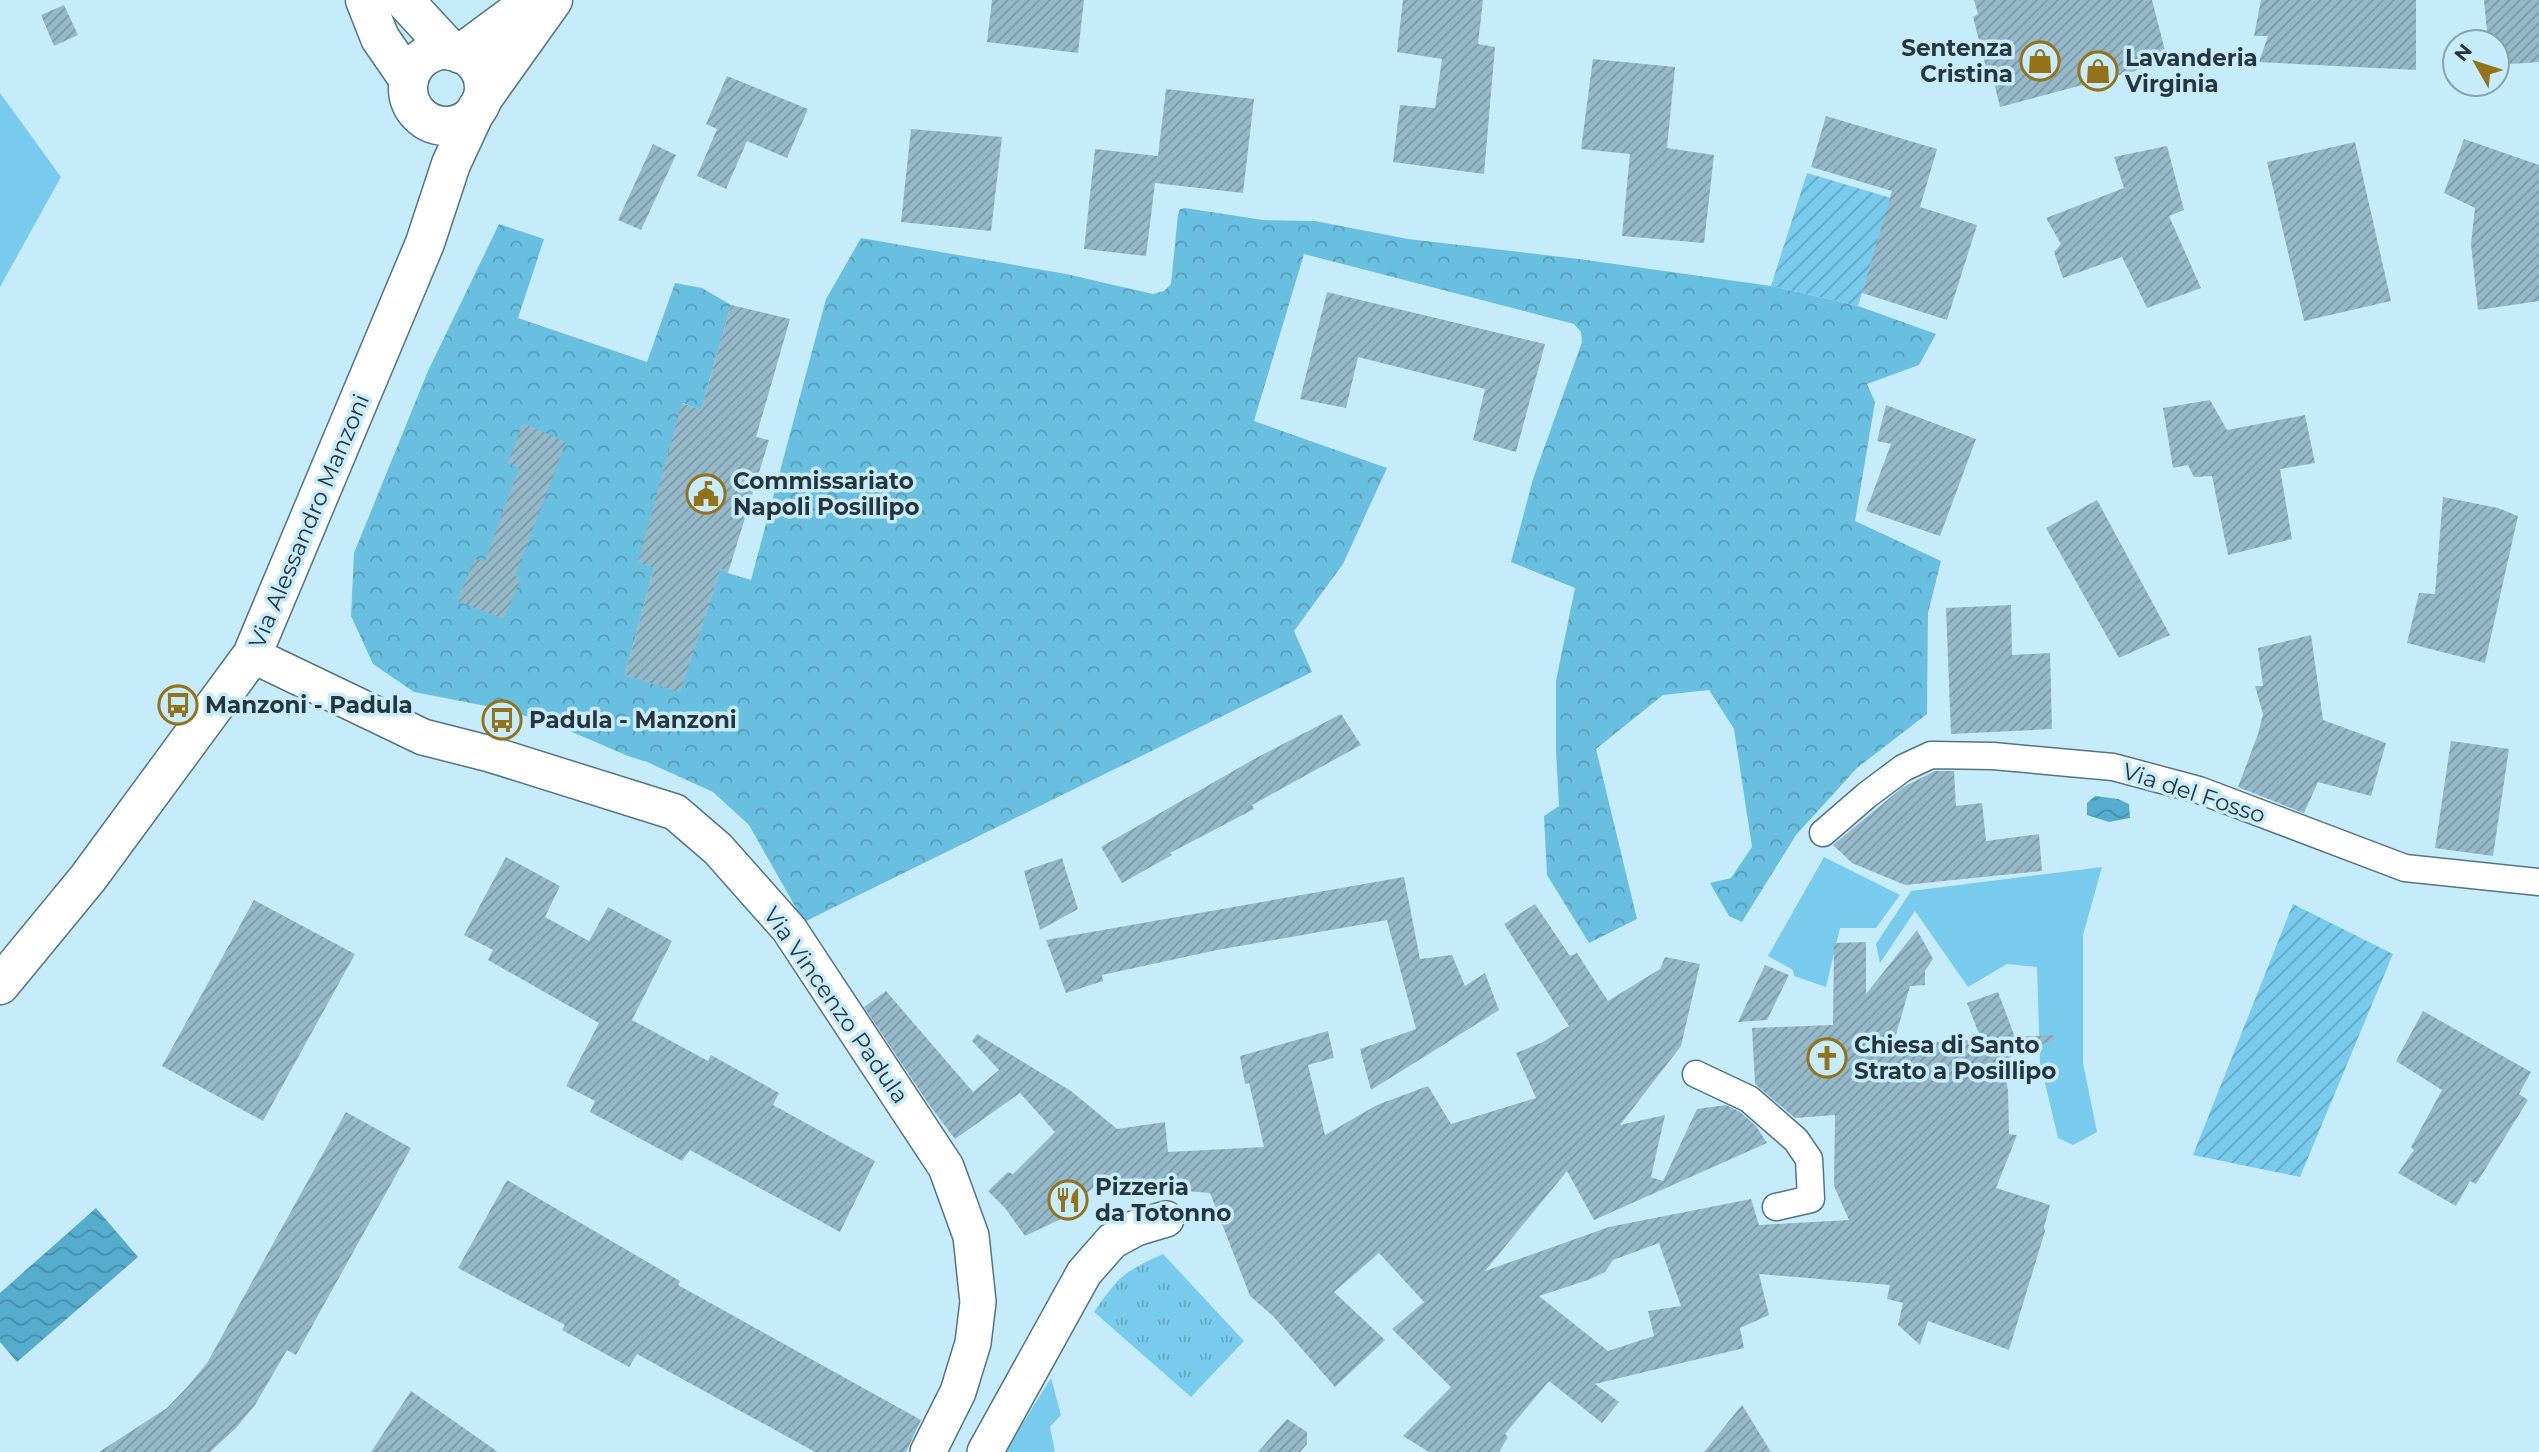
<svg xmlns="http://www.w3.org/2000/svg" width="2539" height="1452" font-family="Montserrat,sans-serif">
<style>
.grass{fill:#78cbec}
.forest{fill:url(#forest-crowns)}
.park{fill:url(#park-tufts)}
.garden{fill:url(#garden-furrows)}
.water{fill:url(#water-waves)}
.building{fill:url(#building-hatch);fill-rule:evenodd}
.lines{fill:none;stroke-linecap:round;stroke-linejoin:round}
.pedestrian-casing{stroke:#527583;stroke-width:29}
.minor-casing{stroke:#527583;stroke-width:38}
.tertiary-casing{stroke:#527583;stroke-width:41}
.pedestrian{stroke:#fff;stroke-width:26}
.minor{stroke:#fff;stroke-width:35}
.tertiary{stroke:#fff;stroke-width:38}
.labels{text-anchor:middle;stroke-width:7;stroke-linejoin:round;paint-order:stroke}
.poi-label{font-size:23px;font-weight:bold;fill:#27363c;stroke:#c6ecfc;text-anchor:start}
.street-label{font-size:23px;fill:#27363c;stroke:#c6ecfc}
</style>
<defs>
<pattern id="forest-crowns" width="20" height="18" patternUnits="userSpaceOnUse" patternTransform="scale(1.75)"><rect width="20" height="18" fill="#68bfe0"/><path d="M2 6a3 3 0 1 1 6 0M12 15a3 3 0 1 1 6 0" fill="none" stroke="#569cb7"/></pattern>
<pattern id="park-tufts" width="24" height="20" patternUnits="userSpaceOnUse" patternTransform="scale(1.75)"><rect width="24" height="20" fill="#78cbec"/><path d="M3 7l-1-3M5 7V3M7 7l1-3M15 17l-1-3M17 17v-4M19 17l1-3" fill="none" stroke="#62a6c0"/></pattern>
<pattern id="garden-furrows" width="10" height="10" patternUnits="userSpaceOnUse" patternTransform="scale(1.75)"><rect width="10" height="10" fill="#78cbec"/><path d="M-1 1l2-2M0 10L10 0M9 11l2-2" fill="none" stroke="#62a6c0"/></pattern>
<pattern id="water-waves" width="16" height="10" patternUnits="userSpaceOnUse" patternTransform="scale(1.75)"><rect width="16" height="10" fill="#55accd"/><path d="M0 5q4-4 8 0t8 0" fill="none" stroke="#468da8"/></pattern>
<pattern id="building-hatch" width="6" height="6" patternUnits="userSpaceOnUse" patternTransform="scale(1.75)"><rect width="6" height="6" fill="#95b9c9"/><path d="M-1 1l2-2M0 6l6-6M5 7l2-2" fill="none" stroke="#7a97a4"/></pattern>
</defs>
<rect width="100%" height="100%" fill="#c6ecfc"/>
<!-- grass -->
<g class="grass">
<polygon points="0,93 61,177 0,287"/>
<polygon points="1824,857 1900,895 1876,928 1840,928 1826,987 1794,976 1793,970 1768,956"/>
<polygon points="2102,867 2083,935 2083,1063 2097,1132 2073,1145 2058,1138 2040,1062 2037,967 2007,964 1968,987 1915,911 1880,963 1876,944 1911,891"/>
<polygon points="1051,1378 1061,1415 1050,1427 1055,1452 1005,1452"/>
</g>
<!-- forest -->
<polygon class="forest" points="1185,208 1263,220 1315,221 1408,239 1579,259 1771,286 1858,306 1936,334 1919,365 1867,384 1875,402 1855,521 1941,561 1928,613 1927,714 1857,768 1796,835 1742,922 1729,916 1710,883 1731,878 1752,847 1734,729 1709,690 1663,695 1596,749 1637,919 1589,943 1547,875 1544,816 1559,806 1556,752 1556,681 1575,588 1511,562 1533,479 1582,342 1581,332 1574,324 1304,254 1254,421 1387,468 1343,564 1294,631 1312,672 804,922 749,825 713,792 647,762 628,756 549,722 486,706 414,692 373,664 351,616 354,553 428,371 499,224 544,239 518,318 647,362 675,283 702,288 731,305 701,410 683,403 654,568 625,675 680,691 721,568 728,573 751,580 826,299 861,238 1066,274 1153,294 1164,291 1171,284 1178,214 1180,209"/>
<!-- park -->
<path class="park" d="M 1163,1254 L 1244,1341 L 1191,1397 L 1094,1312 C 1119,1276 1123,1272 1163,1254 Z"/>
<!-- garden -->
<g class="garden">
<polygon points="1807,173 1891,198 1858,306 1771,286"/>
<polygon points="2293,904 2393,954 2300,1177 2193,1155"/>
</g>
<!-- water -->
<g class="water">
<polygon points="2095,796 2118,799 2129,804 2130,818 2109,822 2087,815 2087,803"/>
<polygon points="96,1208 138,1257 17,1362 0,1342 0,1293"/>
</g>
<!-- building -->
<g class="building">
<polygon points="992,0 1084,0 1078,53 987,42"/>
<polygon points="1403,0 1483,0 1478,44 1495,47 1484,174 1393,162 1400,105 1435,108 1442,59 1397,52"/>
<polygon points="1974,0 2152,0 2168,62 2000,107 1990,66 1986,68 1973,17 1978,14"/>
<polygon points="2261,0 2416,0 2416,70 2259,62 2268,36 2254,36"/>
<polygon points="2484,0 2539,0 2539,62 2497,65 2497,42 2488,42"/>
<polygon points="64,5 78,35 54,46 41,15"/>
<polygon points="1593,59 1675,67 1667,148 1714,155 1704,243 1622,236 1630,154 1581,149"/>
<polygon points="727,76 808,109 787,158 747,141 726,189 697,176 717,129 706,124"/>
<polygon points="1166,89 1254,99 1243,193 1155,183 1146,256 1084,249 1095,149 1158,156"/>
<polygon points="1826,116 1937,149 1920,207 1977,225 1947,320 1862,293 1892,191 1811,167"/>
<polygon points="911,129 1002,137 991,231 901,222"/>
<polygon points="2464,139 2539,165 2539,301 2478,310 2471,244 2475,208 2444,193"/>
<polygon points="2355,142 2391,301 2304,321 2267,162"/>
<polygon points="653,144 676,155 641,230 618,220"/>
<polygon points="2167,146 2184,210 2169,216 2201,288 2147,308 2122,257 2063,278 2054,252 2061,244 2046,218 2124,188 2114,157"/>
<polygon points="1327,292 1545,344 1516,452 1473,440 1485,389 1358,357 1346,408 1300,399"/>
<polygon points="731,305 790,319 756,437 769,440 728,573 721,568 680,692 625,675 654,568 638,562 682,403 701,410"/>
<polygon points="2210,400 2227,430 2305,415 2315,463 2280,469 2292,539 2228,555 2212,476 2194,477 2188,465 2173,468 2163,408"/>
<polygon points="1886,405 1976,439 1940,536 1866,511 1891,444 1877,441"/>
<polygon points="523,423 566,442 515,576 521,578 504,619 457,601 475,559 485,561 519,468 508,463"/>
<polygon points="2443,497 2498,508 2518,516 2485,663 2407,643 2419,593 2435,594"/>
<polygon points="2097,500 2170,635 2119,658 2046,528"/>
<polygon points="2011,605 2012,655 2050,653 2052,729 1951,734 1946,608"/>
<polygon points="2311,635 2323,720 2386,743 2371,796 2318,782 2304,813 2238,787 2258,734 2263,714 2255,686 2263,686 2258,648"/>
<polygon points="1341,714 1361,745 1252,805 1254,809 1170,853 1172,855 1122,883 1101,847 1256,758"/>
<polygon points="2451,741 2509,749 2493,856 2435,848"/>
<polygon points="1935,771 1954,771 1956,806 1982,803 1986,841 2039,834 2042,871 1905,885 1852,863 1833,845 1903,787"/>
<polygon points="506,857 560,886 545,917 589,941 608,907 672,941 632,1020 708,1061 711,1055 779,1093 773,1105 875,1161 840,1232 690,1150 682,1161 590,1112 595,1101 566,1086 599,1023 488,960 493,950 464,935"/>
<polygon points="1062,858 1078,909 1040,930 1024,871"/>
<polygon points="1404,877 1420,959 1452,955 1465,986 1485,973 1499,1010 1371,1090 1360,1049 1416,1029 1387,920 1217,950 1102,975 1103,981 1066,993 1046,940"/>
<polygon points="254,900 355,954 263,1121 162,1066"/>
<path d="M 1535,904 L 1570,956 L 1577,953 L 1608,1001 L 1660,969 L 1665,957 L 1700,964 L 1681,1046 L 1620,1125 L 1665,1115 L 1651,1177 L 1663,1181 L 1697,1109 L 1726,1105 L 1740,1112 L 1756,1126 L 1767,1143 L 1594,1220 L 1567,1171 L 1485,1271 L 1609,1227 L 1751,1199 L 1759,1225 L 1849,1220 L 1834,1186 L 1835,1115 L 1795,1118 L 1755,1084 L 1752,1028 L 1833,1025 L 1834,943 L 1866,942 L 1866,994 L 1917,930 L 1933,959 L 1925,971 L 1925,985 L 1910,986 L 1893,1045 L 1981,1039 L 1967,1003 L 1998,992 L 2015,1037 L 2054,1035 L 2055,1039 L 2003,1060 L 2008,1091 L 2009,1134 L 2017,1135 L 1996,1188 L 2050,1205 L 2044,1227 L 2045,1231 L 2009,1350 L 1928,1321 L 1920,1345 L 1898,1325 L 1903,1303 L 1887,1299 L 1890,1285 L 1759,1274 L 1769,1315 L 1740,1328 L 1744,1348 L 1595,1384 L 1619,1402 L 1602,1423 L 1549,1381 L 1505,1434 L 1508,1437 L 1499,1452 L 1429,1452 L 1403,1436 L 1451,1387 L 1392,1329 L 1424,1302 L 1379,1253 L 1334,1292 L 1385,1340 L 1335,1387 L 1273,1316 L 1250,1296 L 1210,1193 L 1138,1187 L 1138,1181 L 1107,1181 L 1096,1186 L 1079,1199 L 1063,1218 L 1025,1236 L 1005,1208 L 988,1191 L 1008,1172 L 1013,1174 L 1055,1132 L 1020,1093 L 955,1139 L 928,1103 L 864,1007 L 886,991 L 973,1092 L 999,1070 L 972,1041 L 977,1034 L 1071,1091 L 1117,1129 L 1165,1122 L 1168,1152 L 1264,1147 L 1249,1083 L 1245,1084 L 1240,1056 L 1328,1031 L 1334,1058 L 1308,1065 L 1325,1135 L 1377,1105 L 1428,1086 L 1451,1124 L 1536,1098 L 1516,1053 L 1541,1043 L 1569,1026 L 1504,924 ZM 1659,1243 L 1681,1306 L 1648,1311 L 1654,1336 L 1608,1351 L 1539,1296 L 1588,1280 L 1605,1272 L 1613,1260 Z"/>
<polygon points="1765,965 1789,975 1767,1020 1738,1022"/>
<polygon points="2423,1011 2531,1072 2519,1094 2528,1100 2476,1184 2470,1181 2456,1206 2398,1173 2414,1150 2411,1147 2442,1090 2396,1061"/>
<polygon points="346,1112 411,1148 296,1355 287,1350 255,1405 236,1428 210,1452 99,1452 167,1408 188,1386 207,1363"/>
<polygon points="507,1180 680,1281 678,1285 921,1420 906,1452 815,1452 637,1354 629,1367 562,1330 565,1325 458,1268"/>
<polygon points="411,1391 498,1452 371,1452"/>
<polygon points="1742,1405 1771,1452 1704,1452"/>
<polygon points="1287,1419 1307,1432 1307,1444 1300,1452 1258,1452"/>
</g>
<g class="lines">
<!-- pedestrian casing -->
<g class="pedestrian-casing">
<g id="pedestrian">
<polyline points="1823,833 1867,795 1903,768 1931,755 1993,756 2113,767 2199,790 2405,868 2539,882"/>
<polyline points="1696,1074 1749,1099 1796,1140 1809,1159 1811,1199 1776,1207"/>
</g>
</g>
<!-- minor casing -->
<g class="minor-casing">
<g id="minor">
<polyline points="252,655 423,737 490,754 675,812 718,849 789,929 946,1167 971,1236 978,1302 973,1343 958,1392 928,1452"/>
<polyline points="985,1452 1084,1273 1112,1241 1136,1228 1166,1219"/>
</g>
</g>
<!-- tertiary casing -->
<g class="tertiary-casing">
<g id="tertiary">
<polyline points="365,0 380,38 409,80"/>
<polyline points="404,0 451,51"/>
<circle cx="446" cy="88" r="38"/>
<polyline points="460,54 533,0"/>
<polyline points="481,101 553,0"/>
<polyline points="0,985 88,878 252,655 425,243 451,164 477,108"/>
</g>
</g>
<!-- pedestrian -->
<use href="#pedestrian" class="pedestrian"/>
<!-- minor -->
<use href="#minor" class="minor"/>
<!-- tertiary -->
<use href="#tertiary" class="tertiary"/>
</g>
<!-- icons -->
<defs>
<g id="shop-ring" transform="scale(2.0125)"><circle r="9.5" fill="#c6ecfc" stroke="#937219" stroke-width="1.5"/><path d="M-5-2.5h2.3a2.7 3.5 0 0 1 5.4 0H5L5.5 6h-11ZM-1.5-2.5h3a1.5 2.3 0 0 0-3 0Z" fill="#937219"/></g>
<g id="civic-ring" transform="scale(2.0125)"><circle r="9.5" fill="#c6ecfc" stroke="#937219" stroke-width="1.5"/><path d="M-.6-6.5H3V-4.5H.6V-3L4-1V1h2V6H-6V1h2V-1L-.6-3ZM-1.2 2.5V6h2.4V2.5Z" fill="#937219"/></g>
<g id="bus-ring" transform="scale(2.0125)"><circle r="9.5" fill="#c6ecfc" stroke="#937219" stroke-width="1.5"/><path d="M-5-6H5V4H4V6H2V4H-2V6H-4V4H-5ZM-3.5-4V0h7V-4ZM-3.5 1.2v1.5H-2V1.2ZM2 1.2v1.5H3.5V1.2Z" fill="#937219"/></g>
<g id="church-ring" transform="scale(2.0125)"><circle r="9.5" fill="#c6ecfc" stroke="#937219" stroke-width="1.5"/><path d="M-1.2-6h2.4v3.5h3.3v2.4h-3.3V6h-2.4V-.1h-3.3v-2.4h3.3Z" fill="#937219"/></g>
<g id="restaurant-ring" transform="scale(2.0125)"><circle r="9.5" fill="#c6ecfc" stroke="#937219" stroke-width="1.5"/><path d="M-5-6h1v4h1v-4h1v4h1v-4h1v5L-1.5 .5V6h-2V.5L-5-1ZM5-6V6H3V1.5H1.5Q1.5-4 5-6Z" fill="#937219"/></g>
</defs>
<g fill-rule="evenodd">
<use href="#shop-ring" x="2040" y="61"/>
<use href="#shop-ring" x="2098" y="71"/>
<use href="#civic-ring" x="706" y="494"/>
<use href="#bus-ring" x="178" y="705"/>
<use href="#bus-ring" x="502" y="720"/>
<use href="#church-ring" x="1827" y="1058"/>
<use href="#restaurant-ring" x="1068" y="1200"/>
</g>
<g class="labels">
<!-- poi labels -->
<g class="poi-label">
<text x="2013" y="56" text-anchor="end">Sentenza<tspan x="2013" dy="26">Cristina</tspan></text>
<text x="2125" y="66">Lavanderia<tspan x="2125" dy="26">Virginia</tspan></text>
<text x="733" y="489">Commissariato<tspan x="733" dy="26">Napoli Posillipo</tspan></text>
<text x="205" y="713">Manzoni - Padula</text>
<text x="529" y="728">Padula - Manzoni</text>
<text x="1854" y="1053">Chiesa di Santo<tspan x="1854" dy="26">Strato a Posillipo</tspan></text>
<text x="1095" y="1195">Pizzeria<tspan x="1095" dy="26">da Totonno</tspan></text>
</g>
<!-- street labels -->
<g class="street-label">
<text transform="translate(309 521) rotate(-67)" y="8">Via Alessandro Manzoni</text>
<text transform="translate(2194 793) rotate(18)" y="8">Via del Fosso</text>
<text transform="translate(836 1005) rotate(55)" y="8">Via Vincenzo Padula</text>
</g>
</g>
<!-- north arrow -->
<g transform="translate(2476 63) rotate(309)"><circle r="33" fill="#c6ecfc" stroke="#86a3af" stroke-width="2"/>
<path d="M0-5L12 26L0 18L-12 26Z" fill="#937219"/>
<text y="-10" font-size="19" font-weight="bold" text-anchor="middle" fill="#27363c">N</text>
</g>
</svg>
